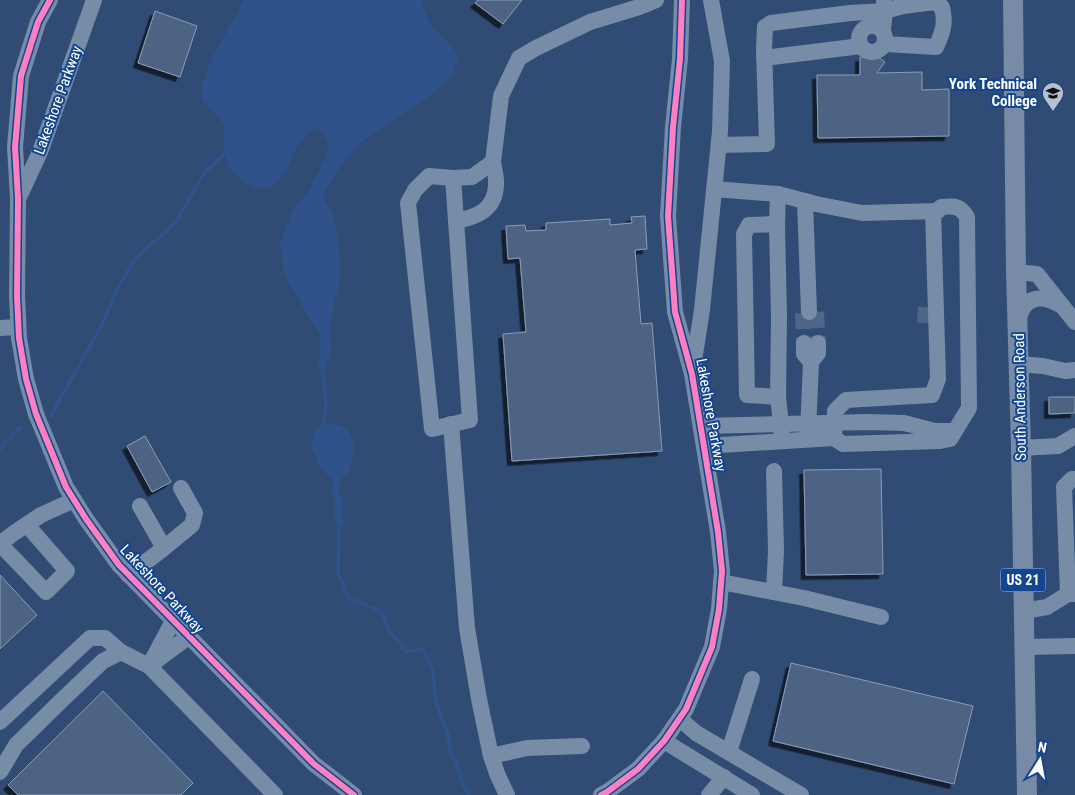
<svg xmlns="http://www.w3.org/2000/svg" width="1075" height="795" font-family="'Roboto Condensed',sans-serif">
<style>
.water{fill:#2f528a}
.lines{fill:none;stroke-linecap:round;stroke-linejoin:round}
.stream{stroke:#2f528a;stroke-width:4}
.building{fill:#4d6383;stroke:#8c9db5;filter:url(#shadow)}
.minor-tunnel{stroke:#4f6689;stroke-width:16;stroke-dasharray:16 8;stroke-linecap:butt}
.minor{stroke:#778ca7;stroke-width:16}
.major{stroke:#778aa6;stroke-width:20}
.cycleway-casing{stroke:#134591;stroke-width:9}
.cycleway{stroke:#ff80c0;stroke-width:6}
.labels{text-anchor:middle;stroke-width:4;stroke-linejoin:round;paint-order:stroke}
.shield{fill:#134591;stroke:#b8c7de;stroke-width:1}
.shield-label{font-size:14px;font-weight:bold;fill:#fff}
.poi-label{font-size:15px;font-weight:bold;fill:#fff;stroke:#134591;text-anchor:end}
.street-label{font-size:15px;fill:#fff;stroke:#134591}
</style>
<defs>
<filter id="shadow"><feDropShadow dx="-4.5" dy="4.5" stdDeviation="0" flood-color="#0009"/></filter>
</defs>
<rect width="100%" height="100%" fill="#304b74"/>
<!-- water -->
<g class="water">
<path d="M 244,0 L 420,0 C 424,11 429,22 437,31 C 445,40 452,45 458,55 L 455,69 L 450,78 L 435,92 L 387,124 L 361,143 L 343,162 L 325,191 L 324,199 L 334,217 L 340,257 L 341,273 L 330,325 L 331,353 L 323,376 L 319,371 L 318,362 L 320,357 L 320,334 L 307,314 L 284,274 L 280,243 L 292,211 L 308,191 L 325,159 L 328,145 L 322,131 L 316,128 L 308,133 L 296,148 L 286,172 L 271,187 L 257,189 L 243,182 L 231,171 L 226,159 L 223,148 L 224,125 L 221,119 L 210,110 L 202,100 L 202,85 L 212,58 Z"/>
<path d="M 324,424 L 339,425 L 349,431 L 355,447 L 349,471 L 341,480 L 338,491 C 341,497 344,504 343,511 C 343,517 342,518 344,523 L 340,528 L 333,516 L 335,501 L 332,493 L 333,480 L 321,469 L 311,446 L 315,429 Z"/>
</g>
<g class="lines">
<!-- stream -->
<g class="stream">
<polyline points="323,371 326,402 324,424 325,429"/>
<polyline points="51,415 102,325 117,289 135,259 176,222 204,173 228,150"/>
<polyline points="0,449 21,427"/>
<polyline points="339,524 338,573 348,598 381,611 390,632 407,652 423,649 433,671 436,703 449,737 450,752 456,761 463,785 469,795"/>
</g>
</g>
<!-- building -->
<g class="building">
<polygon points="478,0 522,0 503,24 475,3"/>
<polygon points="155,11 197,26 180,77 138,63"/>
<polygon points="860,57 878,57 885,62 877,73 922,72 922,90 949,89 949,136 818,138 817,75 860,75"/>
<polygon points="645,216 647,249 635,250 641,324 652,323 662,451 512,461 503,334 526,332 520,258 508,259 506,226 525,225 526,231 546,230 546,223 610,219 610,225 632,223 631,217"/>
<polygon points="1049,397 1075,397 1075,413 1049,414"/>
<polygon points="145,436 171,482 152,492 127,446"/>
<polygon points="881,469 883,574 806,575 804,470"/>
<polygon points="0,575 37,615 0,649"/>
<polygon points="791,663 973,706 954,784 773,741"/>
<polygon points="103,691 193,783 181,795 18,795 8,785"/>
</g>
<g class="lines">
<!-- minor-tunnel -->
<g class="minor-tunnel">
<polyline points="816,312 818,343"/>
<polyline points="803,313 804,343"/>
<polyline points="925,323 926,307"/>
</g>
<!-- minor -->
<g class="minor">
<polyline points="50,0 38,22 21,76 15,147 18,199 17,296 19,338 26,379 36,414 66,487 86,519 119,565 314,764 354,795"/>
<circle cx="872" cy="39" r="13"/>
<path d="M 883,30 L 885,11 L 903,6 L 934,2 L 942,7 C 946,23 943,32 936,47 L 885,44"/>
<polyline points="764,58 861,46"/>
<polyline points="719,145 767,144 764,48 765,27 771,23 850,13 885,11 884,0"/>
<polyline points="453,178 429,176 415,190 408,203 432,429 470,420 453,178 472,177 493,162 501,96 519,58 536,48 590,22 639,7 656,0"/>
<polyline points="19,197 40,152 94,0"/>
<polyline points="805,201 809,312"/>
<path d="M 456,221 C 477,217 495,210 496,185 C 497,178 494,169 493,162"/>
<polyline points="777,224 778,194"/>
<polyline points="1016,272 1037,274 1075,322"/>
<path d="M 1018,318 L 1019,318 C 1025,295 1042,295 1060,305"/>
<polyline points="0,328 18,327"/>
<polyline points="804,343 804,354 811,362 808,432"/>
<polyline points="811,362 818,353 818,343"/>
<polyline points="1019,364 1043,366 1065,371 1075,370"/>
<polyline points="693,367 702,310 720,131 722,61 711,0"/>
<polyline points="778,397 747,395 744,234 749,225 777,224 779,318 778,397 781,424 782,441"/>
<polyline points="451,424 467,628 479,699 491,756 498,776 507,795"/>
<polyline points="701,426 868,422 904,423 935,431 951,431"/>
<polyline points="834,438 835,411 846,400 932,395 938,379 933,211"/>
<path d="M 705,446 L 834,438 L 843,444 L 940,441 L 950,439 L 969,408 L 967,217 C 960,205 954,206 941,207 L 938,211 L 862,213 L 816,204 L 778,194 L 714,189"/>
<polyline points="1021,448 1058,446 1075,436"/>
<polyline points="140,506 164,548"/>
<polyline points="27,525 67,571 46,592 0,544 14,533 41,515 74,500"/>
<polyline points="128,575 159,552 192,525 195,513 181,488"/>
<polyline points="721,582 804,598 881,617"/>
<polyline points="774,592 776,551 774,471"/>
<polyline points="1068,594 1064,487 1072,479 1075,479"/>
<polyline points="1024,611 1047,607 1068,594 1075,594"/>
<polyline points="1024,647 1075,646"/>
<polyline points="153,663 188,637"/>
<polyline points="149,666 173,621"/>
<polyline points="680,719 696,733 801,795"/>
<polyline points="0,722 90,638 105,638 121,652 149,666 275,795"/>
<polyline points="664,741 752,795"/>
<polyline points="729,752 752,679"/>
<polyline points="491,756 527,748 582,746"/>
<polyline points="0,772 16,745 63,699 103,661 121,652"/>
<polyline points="601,795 607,792 638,769 664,741 686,709 712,647 719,609 722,571 718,532 692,374 675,312 668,216 673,127 680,59 682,0"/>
<polyline points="709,795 724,777"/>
</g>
<!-- major -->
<polyline class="major" points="1013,0 1016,272 1021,448 1027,795"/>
<!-- cycleway casing -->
<g class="cycleway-casing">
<g id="cycleway">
<polyline points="50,0 38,22 21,76 15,147 18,199 17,296 19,338 26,379 36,414 66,487 86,519 119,565 314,764 354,795"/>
<polyline points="601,795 607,792 638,769 664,741 686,709 712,647 719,609 722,571 718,532 692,374 675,312 668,216 673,127 680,59 682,0"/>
</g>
</g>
<!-- cycleway -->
<use href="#cycleway" class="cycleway"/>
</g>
<!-- icons -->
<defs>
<g id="university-pin" transform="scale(1.125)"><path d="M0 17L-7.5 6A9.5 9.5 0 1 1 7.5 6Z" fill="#b7c0ce" stroke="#134591"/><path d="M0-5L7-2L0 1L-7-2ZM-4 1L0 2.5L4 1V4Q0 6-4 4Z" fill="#111"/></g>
</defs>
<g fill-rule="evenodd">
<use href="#university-pin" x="1053" y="93"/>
</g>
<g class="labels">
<!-- shield labels -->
<rect class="shield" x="1000.5" y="568.5" width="45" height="23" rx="4"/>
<g class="shield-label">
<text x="1023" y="585">US 21</text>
</g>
<!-- poi labels -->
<g class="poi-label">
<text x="1037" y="89">York Technical<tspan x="1037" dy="17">College</tspan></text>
</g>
<!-- street labels -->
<g class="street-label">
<text transform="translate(58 100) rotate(-70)" y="5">Lakeshore Parkway</text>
<text transform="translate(1020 397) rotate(-91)" y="5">South Anderson Road</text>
<text transform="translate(711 415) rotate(80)" y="5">Lakeshore Parkway</text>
<text transform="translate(162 589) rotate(47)" y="5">Lakeshore Parkway</text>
</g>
</g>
<!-- north arrow -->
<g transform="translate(1040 760) rotate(11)" stroke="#134591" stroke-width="4" paint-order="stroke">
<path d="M0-4L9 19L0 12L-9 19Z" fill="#ffffff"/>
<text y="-8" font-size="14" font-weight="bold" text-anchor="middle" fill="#ffffff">N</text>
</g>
</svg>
